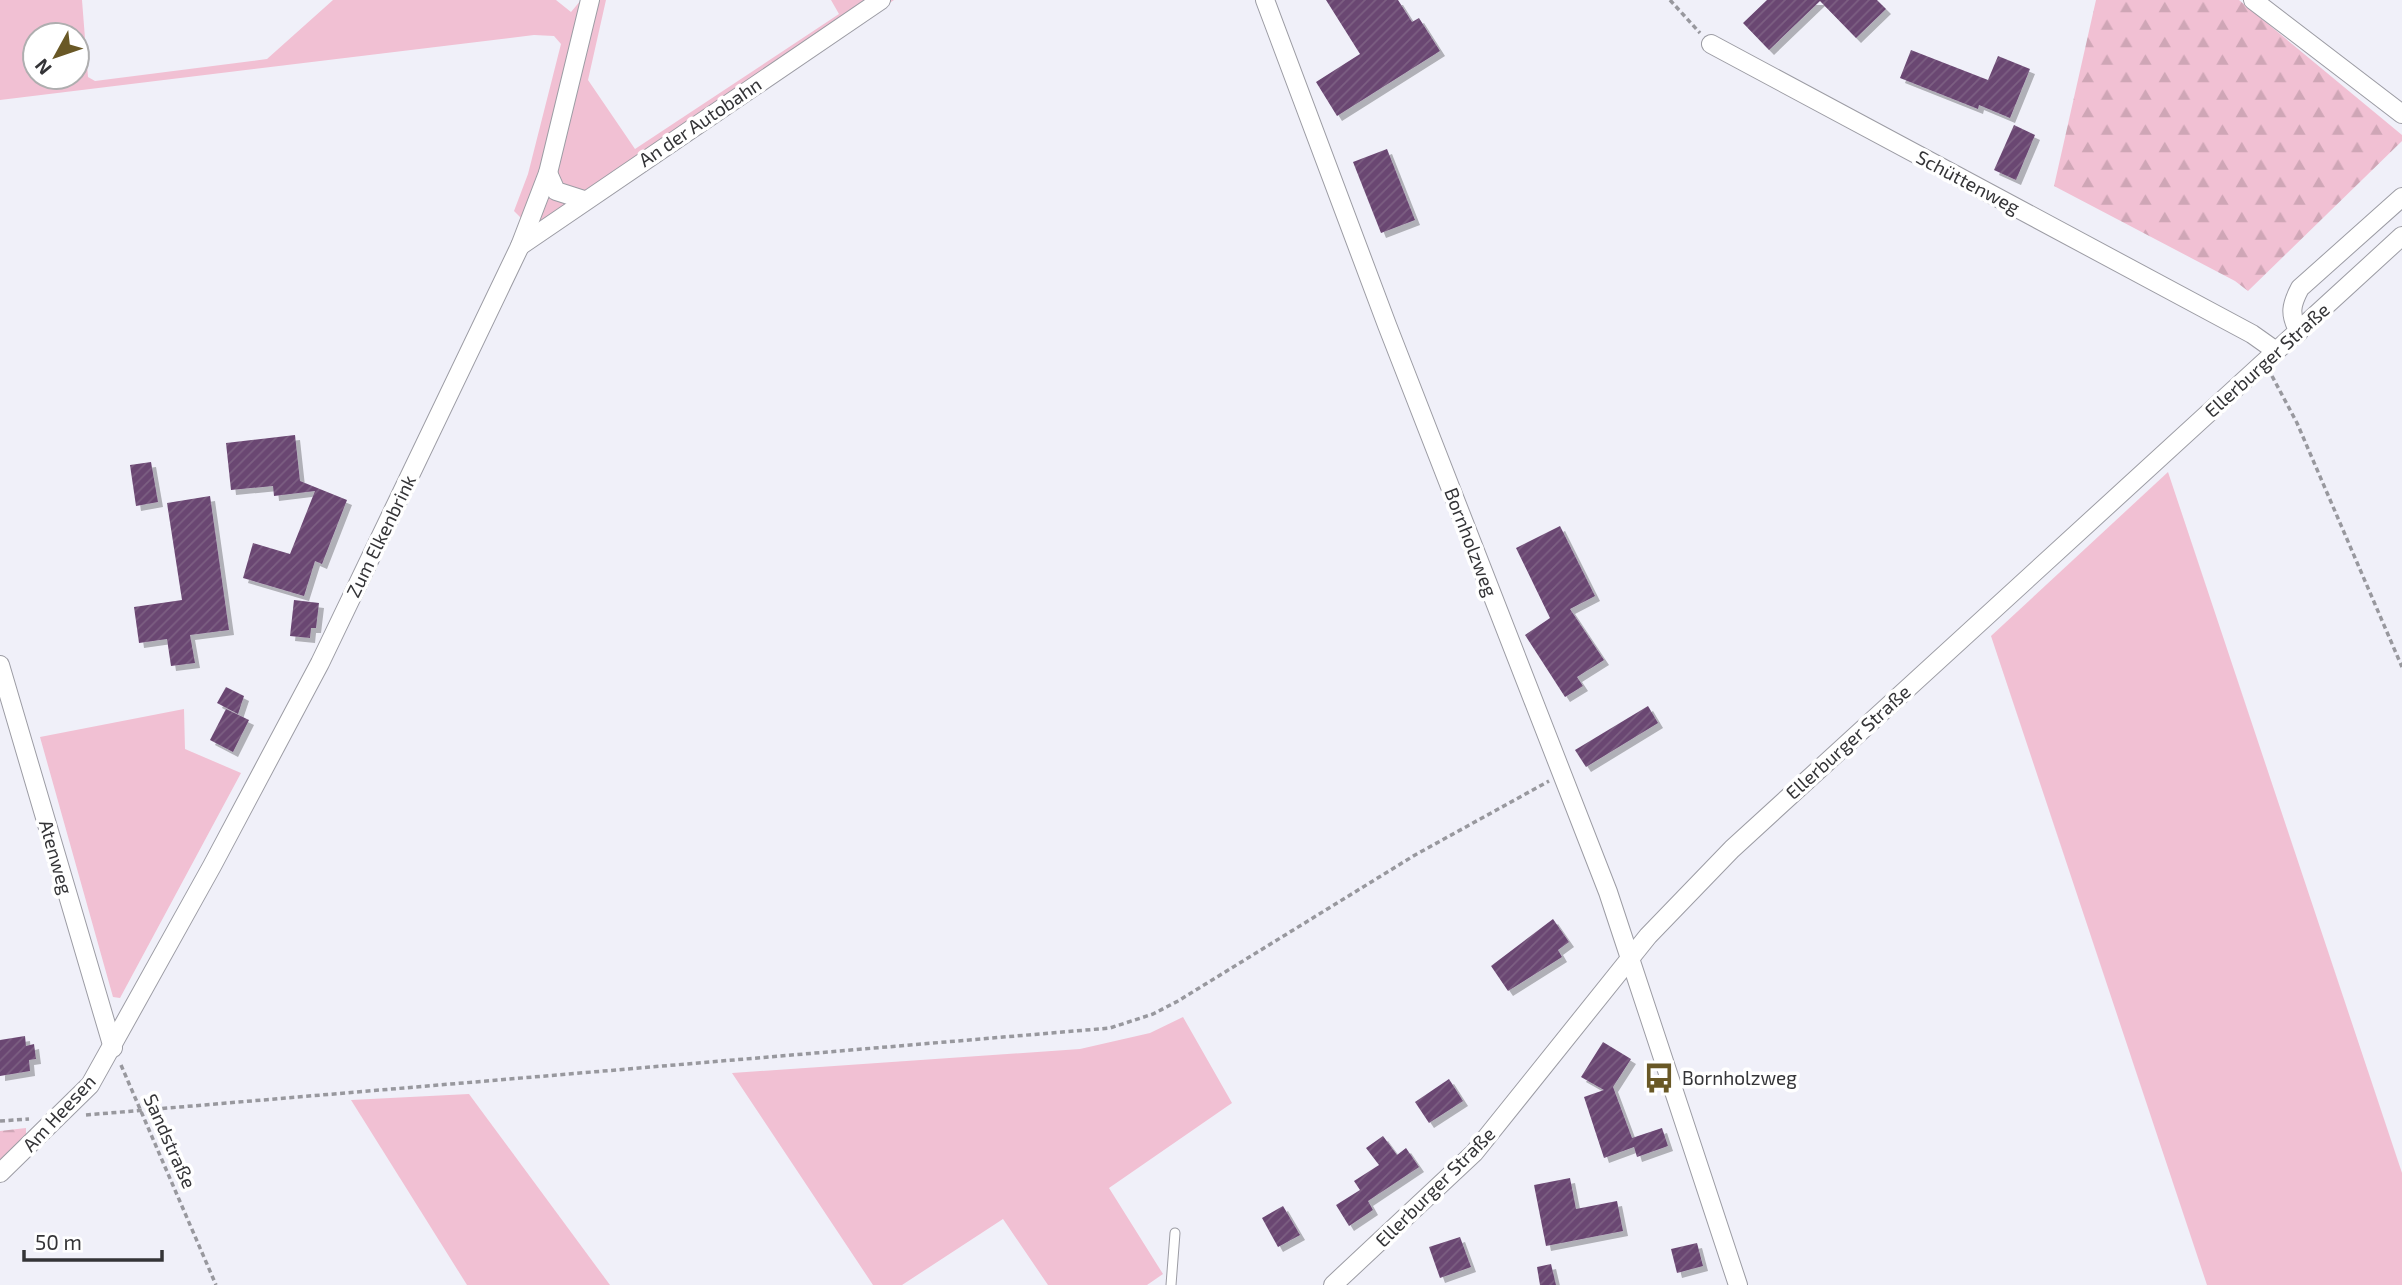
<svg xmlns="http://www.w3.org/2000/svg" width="2402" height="1285" font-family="'Exo 2',sans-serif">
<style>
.grass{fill:#f1c0d3;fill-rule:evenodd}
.forest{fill:url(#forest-firs)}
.building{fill:url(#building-hatch);filter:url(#shadow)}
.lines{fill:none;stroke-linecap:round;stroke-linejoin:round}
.lane-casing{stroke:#9c9ca4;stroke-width:11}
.street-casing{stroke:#9c9ca4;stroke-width:20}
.path{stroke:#98989e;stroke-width:3.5;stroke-dasharray:5 3.5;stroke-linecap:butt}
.lane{stroke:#fff;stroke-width:9}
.street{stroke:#fff;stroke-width:18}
.labels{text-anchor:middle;stroke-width:7;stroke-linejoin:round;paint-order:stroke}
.street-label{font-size:19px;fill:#343437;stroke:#fff}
.poi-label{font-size:19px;fill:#343437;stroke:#fff;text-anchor:start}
</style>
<defs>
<pattern id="forest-firs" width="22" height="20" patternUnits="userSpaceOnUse" patternTransform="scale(1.75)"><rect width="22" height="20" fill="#f1c0d3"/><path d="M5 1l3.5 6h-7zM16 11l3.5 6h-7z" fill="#cfa6b6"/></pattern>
<pattern id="building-hatch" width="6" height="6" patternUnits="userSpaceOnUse" patternTransform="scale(1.75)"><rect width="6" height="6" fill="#6a4672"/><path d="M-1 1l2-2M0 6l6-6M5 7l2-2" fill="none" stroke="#7c5f82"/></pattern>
<filter id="shadow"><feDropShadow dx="5" dy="5" stdDeviation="0" flood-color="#0004"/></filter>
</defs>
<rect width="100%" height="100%" fill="#f0f0f9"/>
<!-- grass -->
<g class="grass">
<path d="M 0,0 L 82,0 L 88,77 L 95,81 L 267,59 L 333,0 L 556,0 L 571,12 L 581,0 L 606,0 L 588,80 L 635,149 L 839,14 L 831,0 L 894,0 L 553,224 L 540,237 L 514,211 L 528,174 L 561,44 L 554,36 L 534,35 L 0,100 ZM 35,35 L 77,35 L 77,77 L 35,77 Z"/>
<polygon points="2168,472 2402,1173 2402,1285 2207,1285 1991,636"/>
<polygon points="184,709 185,749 241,773 120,998 113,997 40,737"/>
<polygon points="1183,1017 1232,1103 1109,1188 1163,1274 1147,1285 1048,1285 1003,1219 902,1285 873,1285 732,1073 1080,1049 1150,1033"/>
<polygon points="469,1094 610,1285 467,1285 351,1100"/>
</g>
<!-- forest -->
<g class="forest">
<polygon points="2096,0 2239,0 2402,135 2402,141 2248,291 2235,281 2054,186"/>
<polygon points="26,1128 26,1137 0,1162 0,1131"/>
</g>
<!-- building -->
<g class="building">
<polygon points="1326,0 1398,0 1412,22 1419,18 1440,51 1337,116 1316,82 1360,54"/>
<polygon points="1767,0 1877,0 1886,9 1856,38 1820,1 1769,50 1743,23"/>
<polygon points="1911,50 1988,80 1998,56 2030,69 2010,118 1979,105 1978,109 1900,78"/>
<polygon points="2014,125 2035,135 2016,180 1994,170"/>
<polygon points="1387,149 1415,220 1381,233 1353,162"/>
<polygon points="295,435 300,481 347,500 322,564 315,561 304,596 243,578 253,543 290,554 315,491 274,496 273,486 231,490 226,443"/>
<polygon points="151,462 158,502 136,506 130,465"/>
<polygon points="210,496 229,630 190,635 195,663 171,666 167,639 139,643 134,607 182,600 167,503"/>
<polygon points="1560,526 1595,596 1570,609 1604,660 1577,677 1583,686 1565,697 1525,635 1550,618 1516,548"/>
<polygon points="294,600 319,603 316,628 311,628 310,638 290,636"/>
<polygon points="226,687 244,696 238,714 217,703"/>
<polygon points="1648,706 1658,723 1586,767 1575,750"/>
<polygon points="226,709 249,720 233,752 210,740"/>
<polygon points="1553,919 1569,942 1558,950 1562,957 1508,991 1491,966"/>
<polygon points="25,1036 26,1046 34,1044 36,1059 29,1060 30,1071 0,1076 0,1040"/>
<polygon points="1603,1042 1631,1059 1613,1087 1632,1138 1662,1128 1668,1146 1637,1157 1634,1147 1604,1158 1584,1097 1604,1090 1581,1077"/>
<polygon points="1449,1079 1463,1101 1429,1123 1415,1102"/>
<polygon points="1383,1136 1397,1155 1406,1148 1419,1167 1368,1201 1373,1210 1349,1226 1336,1205 1360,1190 1354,1181 1379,1165 1366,1148"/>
<polygon points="1570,1178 1576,1209 1617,1201 1623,1231 1546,1246 1534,1185"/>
<polygon points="1283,1206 1300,1235 1278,1247 1262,1218"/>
<polygon points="1460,1237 1471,1267 1440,1278 1429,1247"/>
<polygon points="1697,1243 1703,1266 1677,1273 1671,1249"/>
<polygon points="1551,1264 1556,1285 1540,1285 1537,1267"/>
</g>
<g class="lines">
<!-- lane casing -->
<g class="lane-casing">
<polyline id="lane" points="1171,1285 1175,1233"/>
</g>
<!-- street casing -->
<g class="street-casing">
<g id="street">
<polyline points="1265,0 1387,325 1608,892 1738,1285"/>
<polyline points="2253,0 2402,114"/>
<polyline points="1711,44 2252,334 2276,351"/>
<polyline points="548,173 556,191 584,200"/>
<polyline points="520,246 881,0"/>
<path d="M 2299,332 C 2289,314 2291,305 2300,288 L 2402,197"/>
<polyline points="0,665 113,1048"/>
<polyline points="0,1173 90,1085 212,866 320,663 520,246 548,173 590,0"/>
<polyline points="1333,1285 1474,1153 1648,936 1732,849 2402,236"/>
</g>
</g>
<!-- path -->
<g class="path">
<polyline points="1670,0 1700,33"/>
<polyline points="2272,376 2297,423 2402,667"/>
<polyline points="121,1065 216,1285"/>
<polyline points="86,1115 1110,1028 1153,1014 1178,1001 1415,855 1549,781"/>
<polyline points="0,1121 29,1119"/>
</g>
<!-- lane -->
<use href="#lane" class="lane"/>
<!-- street -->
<use href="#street" class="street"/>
</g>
<!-- icons -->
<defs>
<g id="bus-bare" transform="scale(2.415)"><path d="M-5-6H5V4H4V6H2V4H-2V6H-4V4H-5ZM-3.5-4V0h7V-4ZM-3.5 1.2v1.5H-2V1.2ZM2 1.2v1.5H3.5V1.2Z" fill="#695826" stroke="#fff" stroke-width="2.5" paint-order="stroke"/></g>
</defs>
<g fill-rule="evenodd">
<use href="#bus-bare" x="1659" y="1078"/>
</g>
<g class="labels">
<!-- street labels -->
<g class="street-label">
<text transform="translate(700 122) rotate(-34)" y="7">An der Autobahn</text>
<text transform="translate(1968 182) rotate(28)" y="7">Schüttenweg</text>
<text transform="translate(2267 360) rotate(-42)" y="7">Ellerburger Straße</text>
<text transform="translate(381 536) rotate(-64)" y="7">Zum Elkenbrink</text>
<text transform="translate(1471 542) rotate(69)" y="7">Bornholzweg</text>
<text transform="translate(1848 742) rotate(-42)" y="7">Ellerburger Straße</text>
<text transform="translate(56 857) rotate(74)" y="7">Atenweg</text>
<text transform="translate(59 1113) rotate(-47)" y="7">Am Heesen</text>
<text transform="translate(170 1141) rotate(66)" y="7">Sandstraße</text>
<text transform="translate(1435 1187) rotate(-45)" y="7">Ellerburger Straße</text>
</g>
<!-- poi labels -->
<g class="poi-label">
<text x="1682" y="1085">Bornholzweg</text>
</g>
</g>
<!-- north arrow -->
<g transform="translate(56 56) rotate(230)"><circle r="33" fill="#ffffff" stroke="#aeaeaf" stroke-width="2"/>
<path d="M0-5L12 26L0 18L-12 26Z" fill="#695826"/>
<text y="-10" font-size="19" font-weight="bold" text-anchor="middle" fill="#343437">N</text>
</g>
<!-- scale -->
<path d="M24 1250v10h138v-10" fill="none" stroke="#343437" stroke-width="3.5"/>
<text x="35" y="1250" font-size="21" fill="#343437" stroke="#ffffff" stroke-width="5" paint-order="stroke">50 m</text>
</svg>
